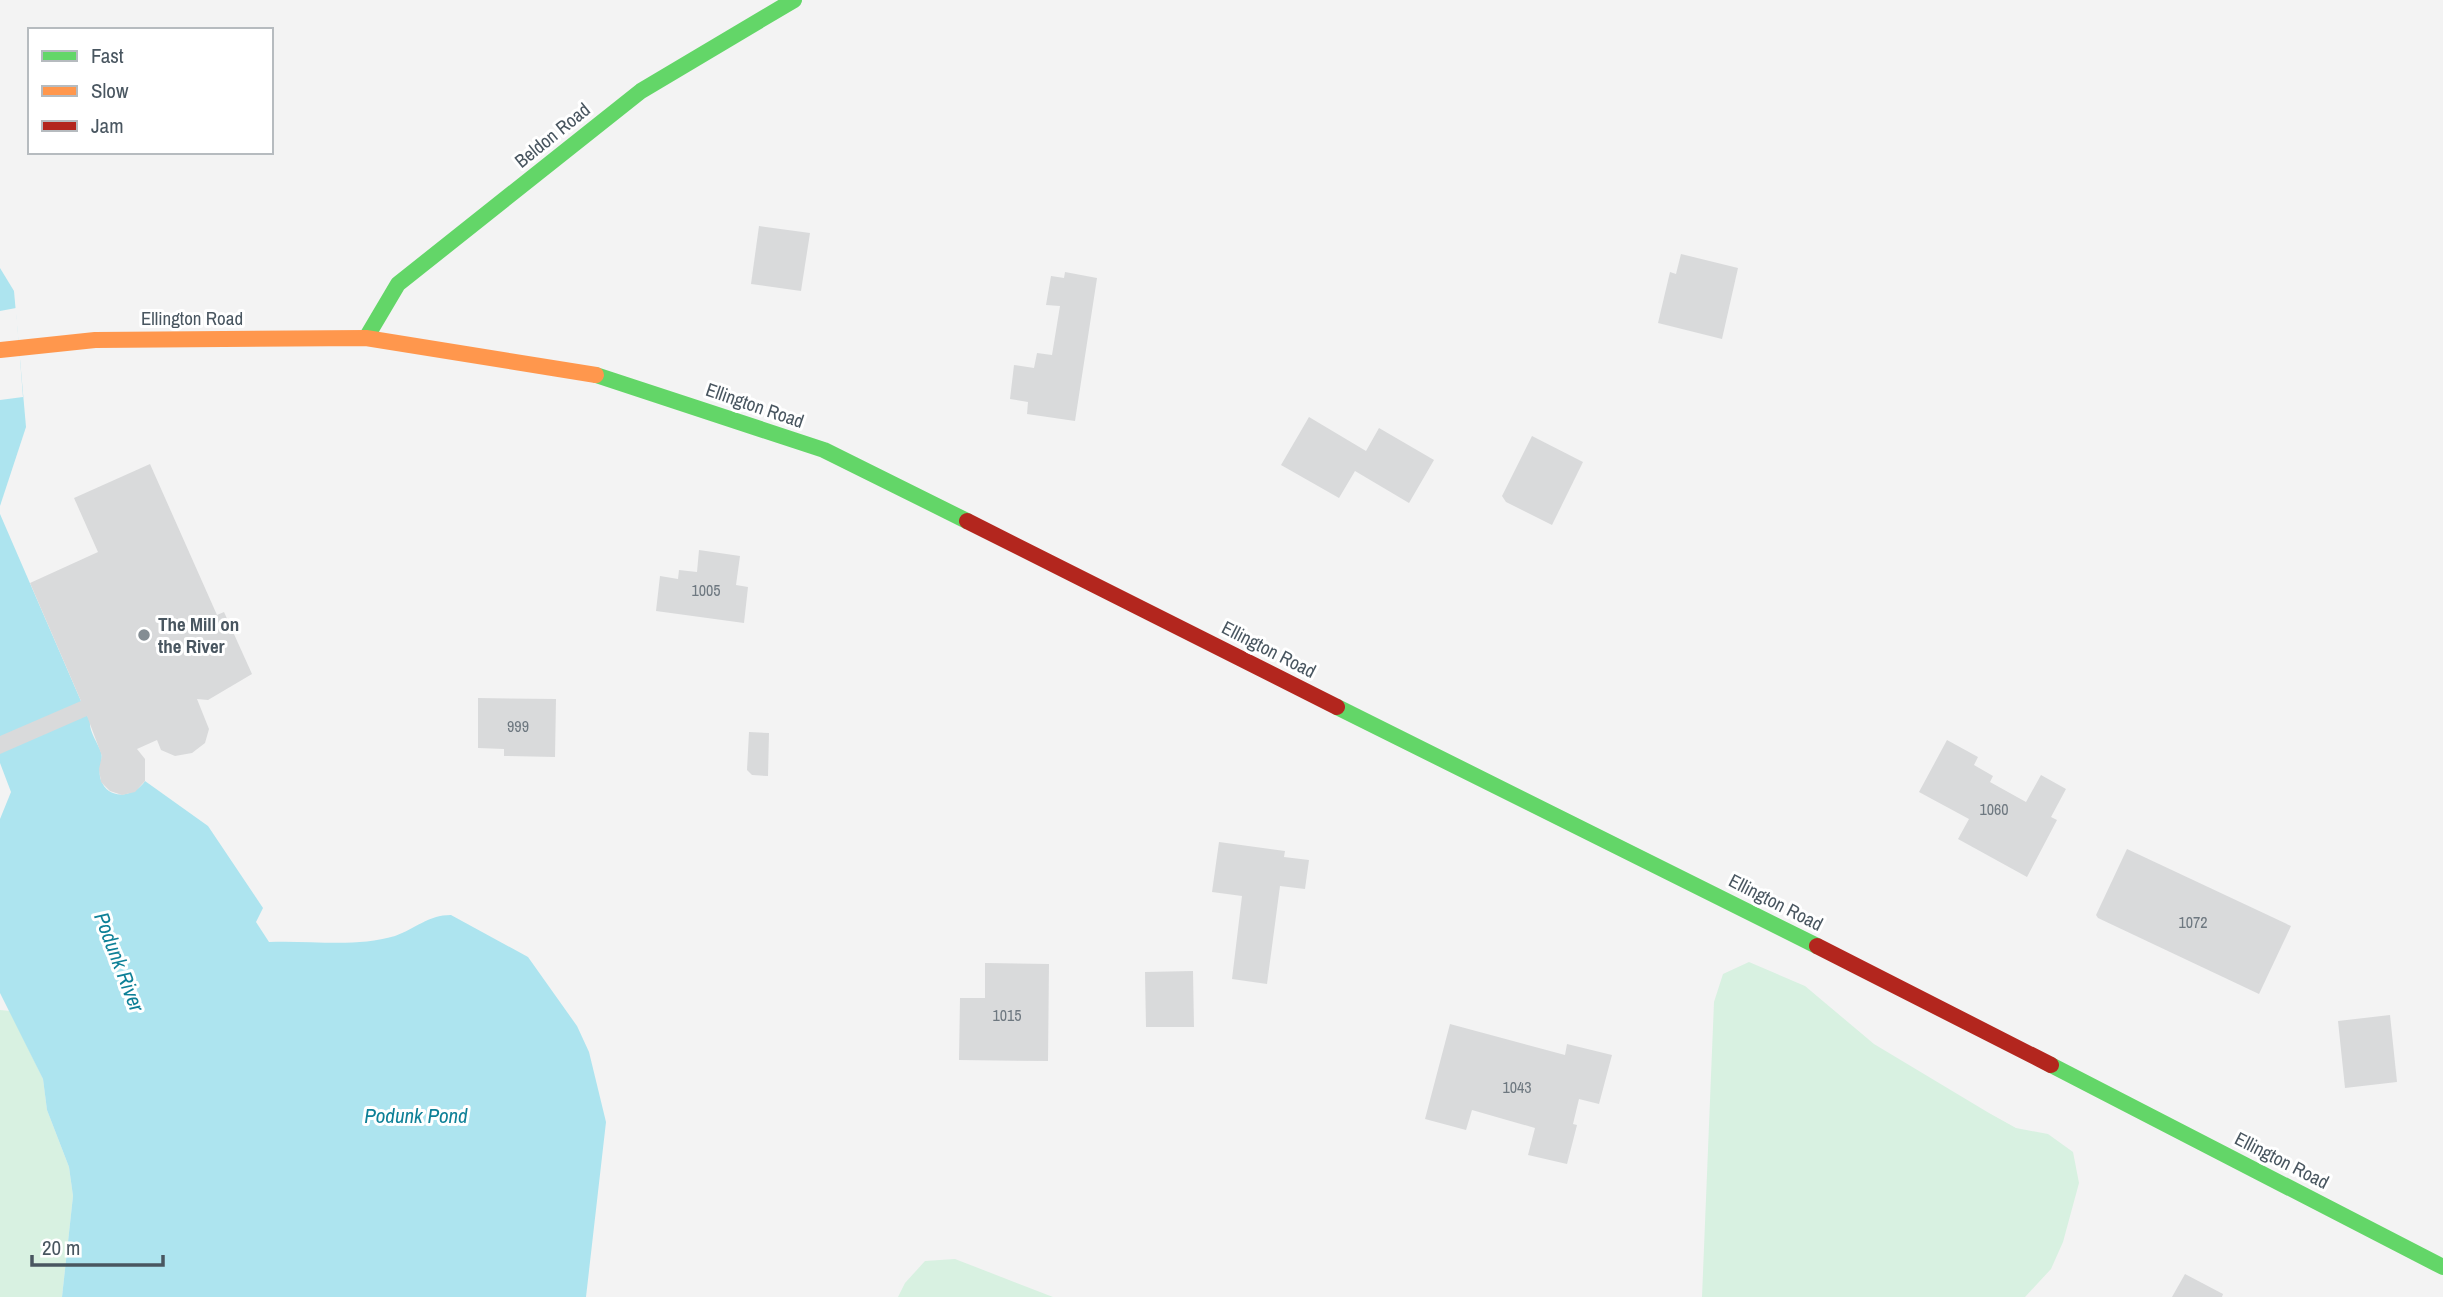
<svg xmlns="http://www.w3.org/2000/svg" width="2443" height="1297" font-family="'Archivo Narrow',sans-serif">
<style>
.green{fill:#d8f1e1}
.water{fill:#ade4ef}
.pier{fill:#f3f3f3}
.building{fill:#d9dadb}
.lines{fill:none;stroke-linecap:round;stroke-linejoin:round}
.fast{stroke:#63d668;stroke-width:16}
.slow{stroke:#ff974d;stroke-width:16}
.jam{stroke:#b3261e;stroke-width:16}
.poi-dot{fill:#848d93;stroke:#fff;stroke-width:2.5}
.labels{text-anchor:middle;stroke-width:6;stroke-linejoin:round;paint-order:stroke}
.number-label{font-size:16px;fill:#6e7880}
.street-label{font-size:19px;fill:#495660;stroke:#fff}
.poi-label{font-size:19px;font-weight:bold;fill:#495660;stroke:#fff;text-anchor:start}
.water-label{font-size:21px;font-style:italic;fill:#0e8097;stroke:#fff}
</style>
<rect width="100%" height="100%" fill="#f3f3f3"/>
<!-- green -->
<g class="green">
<polygon points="1749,962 1805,986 1874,1044 1989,1113 2016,1128 2048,1134 2073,1152 2079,1183 2063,1242 2051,1269 2025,1297 1702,1297 1714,1002 1723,974"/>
<polygon points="0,1010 10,1011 43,1079 47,1110 69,1167 73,1196 62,1297 0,1297"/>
<polygon points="955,1259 1053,1297 898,1297 905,1283 925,1261"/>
</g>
<!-- water -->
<g class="water">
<polygon points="0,268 14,291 26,427 0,506"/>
<path d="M 0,514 L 90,722 C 89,731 97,742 101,752 C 104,761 97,770 101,780 C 108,801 135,797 145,781 L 208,826 L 263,908 L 256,922 L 269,942 C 310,940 355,948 395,936 C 415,929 428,915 451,915 L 528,957 L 577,1026 L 589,1052 L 606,1122 L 586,1297 L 62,1297 L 73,1196 L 69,1167 L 47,1110 L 43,1079 L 0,993 L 0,819 L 11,792 L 0,763 Z"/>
</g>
<!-- pier -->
<polygon class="pier" points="16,308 23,397 0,400 0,311"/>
<!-- building -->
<g class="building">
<polygon points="759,226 810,233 801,291 751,284"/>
<polygon points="1681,254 1738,268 1722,339 1658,323 1670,272 1676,274"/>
<polygon points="1065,272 1097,278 1075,421 1027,414 1028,402 1010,399 1014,365 1034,368 1037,353 1052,355 1060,306 1046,305 1051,276 1064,278"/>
<polygon points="1309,417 1366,451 1379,428 1434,460 1409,503 1355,471 1339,498 1281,465"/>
<polygon points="1532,436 1583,462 1552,525 1506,502 1502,496"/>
<polygon points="150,464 217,615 224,612 252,674 208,700 197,699 209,729 205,743 192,753 175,756 161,750 157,740 137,749 145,759 145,781 135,792 122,795 110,791 101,782 99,769 102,756 87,716 0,754 0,736 81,701 30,583 98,552 74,498"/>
<polygon points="699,550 740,556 736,585 748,587 744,623 656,611 660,576 678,579 679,570 697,572"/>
<polygon points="478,698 556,699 555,757 504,756 504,749 478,748"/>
<polygon points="749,732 769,733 768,776 752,775 747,770"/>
<polygon points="1947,740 1978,757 1974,765 1993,776 1990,782 2026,802 2041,775 2066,789 2051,817 2057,820 2027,877 1958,839 1969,819 1919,792"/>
<polygon points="1219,842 1285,851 1284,857 1309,860 1305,889 1280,886 1267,984 1232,979 1242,896 1212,892"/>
<polygon points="2127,849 2291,926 2259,994 2098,918 2096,915"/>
<polygon points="985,963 1049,964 1048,1061 959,1060 960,998 985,998"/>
<polygon points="1193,971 1194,1027 1146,1027 1145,972"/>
<polygon points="2390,1015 2397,1082 2345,1088 2338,1021"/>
<polygon points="1450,1024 1565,1055 1567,1044 1612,1055 1599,1104 1579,1099 1573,1124 1577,1125 1567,1164 1528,1155 1535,1128 1472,1110 1466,1130 1425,1119"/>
<polygon points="2185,1274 2223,1294 2222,1297 2172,1297"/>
</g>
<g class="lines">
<!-- fast -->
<g class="fast">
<polyline points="366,338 398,284 641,91 794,0"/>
<polyline points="596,375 824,450 967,521"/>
<polyline points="1337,707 1817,946"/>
<polyline points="2051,1065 2443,1267"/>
</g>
<!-- slow -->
<polyline class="slow" points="0,350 95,340 366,338 596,375"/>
<!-- jam -->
<g class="jam">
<polyline points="967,521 1337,707"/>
<polyline points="1817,946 2051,1065"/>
</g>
</g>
<!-- markers -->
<circle class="poi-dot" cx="144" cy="635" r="7"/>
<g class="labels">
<!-- number labels -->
<g class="number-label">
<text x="706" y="596">1005</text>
<text x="518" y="732">999</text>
<text x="1994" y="815">1060</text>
<text x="2193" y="928">1072</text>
<text x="1007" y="1021">1015</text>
<text x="1517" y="1093">1043</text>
</g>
<!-- street labels -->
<g class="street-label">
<text transform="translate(552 135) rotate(-39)" y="7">Beldon Road</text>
<text x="192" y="325">Ellington Road</text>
<text transform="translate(755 405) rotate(19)" y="7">Ellington Road</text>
<text transform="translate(1269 649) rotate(27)" y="7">Ellington Road</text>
<text transform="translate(1776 902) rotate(27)" y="7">Ellington Road</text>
<text transform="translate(2282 1160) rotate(27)" y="7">Ellington Road</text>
</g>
<!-- poi labels -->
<g class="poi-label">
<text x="158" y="631">The Mill on<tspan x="158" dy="22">the River</tspan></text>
</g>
<!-- water labels -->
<g class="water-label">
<text transform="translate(119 962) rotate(69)" y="7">Podunk River</text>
<text x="416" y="1123">Podunk Pond</text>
</g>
</g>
<!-- legend -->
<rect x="28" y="28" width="245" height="126" fill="#ffffff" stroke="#b6bbbf" stroke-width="2"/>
<rect x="42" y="51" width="35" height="10" fill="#63d668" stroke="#b6bbbf" stroke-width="2"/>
<text x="91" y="63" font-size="21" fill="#495660">Fast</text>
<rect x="42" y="86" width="35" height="10" fill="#ff974d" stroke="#b6bbbf" stroke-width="2"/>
<text x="91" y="98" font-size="21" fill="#495660">Slow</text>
<rect x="42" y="121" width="35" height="10" fill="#b3261e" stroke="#b6bbbf" stroke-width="2"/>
<text x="91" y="133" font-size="21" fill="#495660">Jam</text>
<!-- scale -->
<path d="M32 1255v10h131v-10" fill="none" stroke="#495660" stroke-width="3.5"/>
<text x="42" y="1255" font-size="21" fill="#495660" stroke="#ffffff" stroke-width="5" paint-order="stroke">20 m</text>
</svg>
